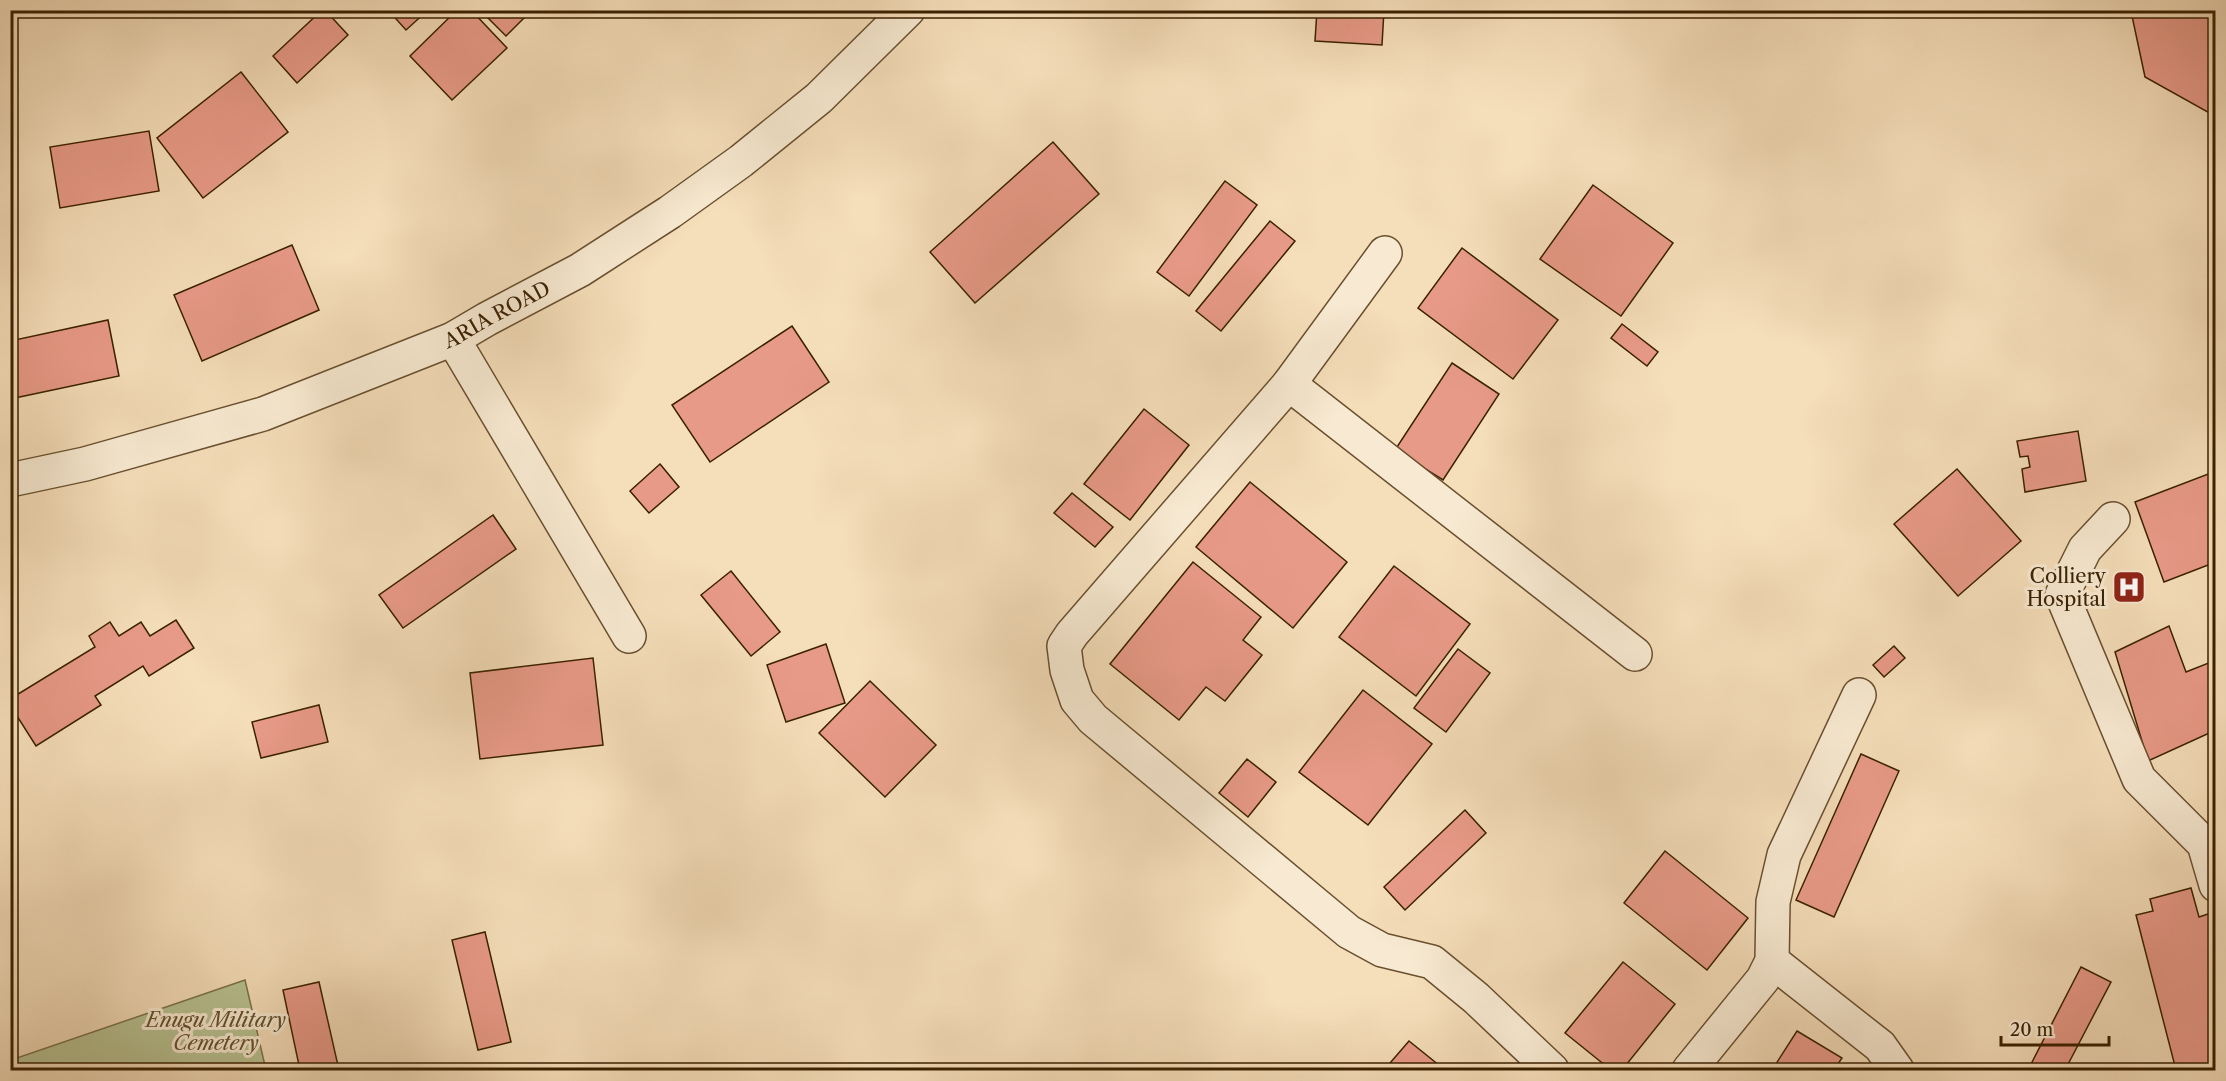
<svg xmlns="http://www.w3.org/2000/svg" width="2226" height="1081" font-family="'Libre Caslon Text',serif">
<style>
.green{fill:#b8c292;stroke:#79724a;stroke-width:1.5}
.building{fill:#e89a88;stroke:#3a2101;stroke-width:1.5}
.lines{fill:none;stroke-linecap:round;stroke-linejoin:round}
.minor-casing{stroke:#69502f;stroke-width:36}
.minor{stroke:#f8ead2;stroke-width:33}
.labels{text-anchor:middle;stroke-width:6;stroke-linejoin:round;paint-order:stroke}
.street-label{font-size:20px;fill:#3a2101;stroke:#f8ead2}
.poi-label{font-size:20px;fill:#3a2101;stroke:#f8ead2;text-anchor:end}
.park-label{font-size:20px;font-style:italic;fill:#60512c;stroke:#f8ead2}
</style>
<rect width="100%" height="100%" fill="#f5deba"/>
<filter id="stains"><feTurbulence type="fractalNoise" baseFrequency=".00333" numOctaves="4"/><feColorMatrix values="0 0 0 0 .2 0 0 0 0 .09 0 0 0 0 .02 0 0 0 .5 -.17"/></filter>
<radialGradient id="worn" r=".72"><stop offset=".6" stop-color="#630" stop-opacity="0"/><stop offset="1" stop-color="#630" stop-opacity=".3"/></radialGradient>
<!-- green -->
<polygon class="green" points="245,980 266,1070 11,1070 11,1060"/>
<!-- building -->
<g class="building">
<polygon points="322,10 325,10 348,35 297,83 273,56"/>
<polygon points="388,10 428,10 406,30"/>
<polygon points="457,10 471,10 507,48 452,100 410,56"/>
<polygon points="480,10 532,10 506,36"/>
<polygon points="1317,10 1384,10 1382,45 1315,41"/>
<polygon points="2137,10 2216,10 2216,109 2213,115 2145,77 2132,16"/>
<polygon points="241,72 288,132 203,198 157,138"/>
<polygon points="149,131 159,191 60,208 50,147"/>
<polygon points="1053,142 1099,194 975,303 930,252"/>
<polygon points="1225,181 1257,205 1189,296 1157,272"/>
<polygon points="1593,185 1673,243 1621,316 1540,259"/>
<polygon points="1270,221 1295,241 1221,331 1196,311"/>
<polygon points="292,245 319,310 202,361 174,295"/>
<polygon points="1462,248 1558,320 1513,379 1418,308"/>
<polygon points="108,320 119,376 10,399 10,341"/>
<polygon points="1622,324 1658,352 1647,366 1611,338"/>
<polygon points="792,326 829,382 710,462 672,405"/>
<polygon points="1452,363 1499,394 1443,480 1395,450"/>
<polygon points="1144,409 1189,445 1130,520 1084,484"/>
<polygon points="2078,431 2086,481 2025,492 2022,469 2030,467 2028,456 2020,457 2017,441"/>
<polygon points="660,464 679,487 649,513 630,491"/>
<polygon points="1957,469 2021,541 1958,596 1894,524"/>
<polygon points="2216,471 2216,562 2164,582 2135,502"/>
<polygon points="1250,482 1347,562 1293,628 1196,547"/>
<polygon points="1072,493 1113,527 1095,547 1054,513"/>
<polygon points="493,515 516,549 403,628 379,595"/>
<polygon points="1193,562 1261,617 1243,640 1262,655 1225,701 1206,687 1179,720 1110,664"/>
<polygon points="1394,566 1470,624 1416,696 1339,637"/>
<polygon points="731,571 780,632 751,656 701,595"/>
<polygon points="176,620 194,648 149,676 143,666 95,696 101,705 36,746 10,705 10,699 95,647 89,636 110,622 119,636 141,622 150,636"/>
<polygon points="2169,626 2186,672 2216,660 2216,730 2148,761 2115,652"/>
<polygon points="826,644 845,703 786,722 767,665"/>
<polygon points="1894,646 1905,658 1884,677 1873,665"/>
<polygon points="1458,649 1490,673 1446,732 1414,708"/>
<polygon points="593,658 603,745 480,759 470,673"/>
<polygon points="870,681 936,745 885,797 819,733"/>
<polygon points="1363,690 1432,744 1368,825 1299,772"/>
<polygon points="319,705 328,742 261,758 252,722"/>
<polygon points="1861,754 1899,771 1834,917 1796,900"/>
<polygon points="1247,759 1276,782 1248,817 1219,793"/>
<polygon points="1465,810 1486,833 1405,910 1384,887"/>
<polygon points="1665,851 1748,918 1707,970 1624,903"/>
<polygon points="2191,888 2199,917 2211,913 2216,932 2216,1062 2184,1070 2176,1070 2136,915 2153,911 2150,899"/>
<polygon points="485,932 511,1042 478,1050 452,940"/>
<polygon points="1623,962 1675,1004 1622,1070 1611,1070 1565,1033"/>
<polygon points="2081,967 2111,982 2065,1070 2028,1070"/>
<polygon points="319,982 339,1070 300,1070 283,990"/>
<polygon points="1797,1031 1842,1058 1834,1070 1772,1070"/>
<polygon points="1409,1041 1445,1070 1384,1070"/>
</g>
<g class="lines">
<!-- minor casing -->
<g class="minor-casing">
<g id="minor">
<polyline points="1385,253 1289,384 1072,634 1064,646 1067,670 1077,700 1093,719 1349,932 1382,950 1432,962 1476,998 1552,1070"/>
<polyline points="453,339 629,636"/>
<polyline points="1289,384 1635,654"/>
<path id="s1" d="M 10,480 L 85,464 L 263,414 L 453,339 L 487,319 L 580,270 L 670,212 L 741,161 L 819,98 L 908,10"/>
<polyline points="2113,519 2085,549 2062,595 2139,779 2204,844 2216,885"/>
<polyline points="1772,961 1880,1046 1897,1070"/>
<polyline points="1689,1070 1763,979 1772,961 1773,902 1784,855 1859,695"/>
</g>
</g>
<!-- minor -->
<use href="#minor" class="minor"/>
</g>
<!-- icons -->
<defs>
<g id="hospital-square" transform="scale(1.725)"><rect x="-9" y="-9" width="18" height="18" rx="4" fill="#8f2418" stroke="#f8ead2"/><path d="M-5-5h3v3.5h4V-5h3V5h-3V1.5h-4V5h-3Z" fill="#fff"/></g>
</defs>
<g fill-rule="evenodd">
<use href="#hospital-square" x="2129" y="587"/>
</g>
<g class="labels">
<!-- street labels -->
<g class="street-label">
<text dy="7" stroke="none"><textPath href="#s1" startOffset="516">ARIA ROAD</textPath></text>
</g>
<!-- poi labels -->
<g class="poi-label">
<text x="2106" y="583">Colliery<tspan x="2106" dy="23">Hospital</tspan></text>
</g>
<!-- park labels -->
<g class="park-label">
<text x="216" y="1027">Enugu Military<tspan x="216" dy="23">Cemetery</tspan></text>
</g>
</g>
<!-- margin -->
<rect width="2226" height="1081" fill="none" stroke="#f5deba" stroke-width="36"/>
<rect x="12" y="12" width="2202" height="1057" fill="none" stroke="#3a2101" stroke-width="3"/>
<rect x="18" y="18" width="2190" height="1045" fill="none" stroke="#3a2101" stroke-width="1.5"/>
<!-- scale -->
<path d="M2001 1036v9h108v-9" fill="none" stroke="#3a2101" stroke-width="3"/>
<text x="2010" y="1036" font-size="18" fill="#3a2101" stroke="#f8ead2" stroke-width="4.5" paint-order="stroke">20 m</text>
<rect width="100%" height="100%" filter="url(#stains)"/>
<rect width="100%" height="100%" fill="url(#worn)"/>
</svg>
